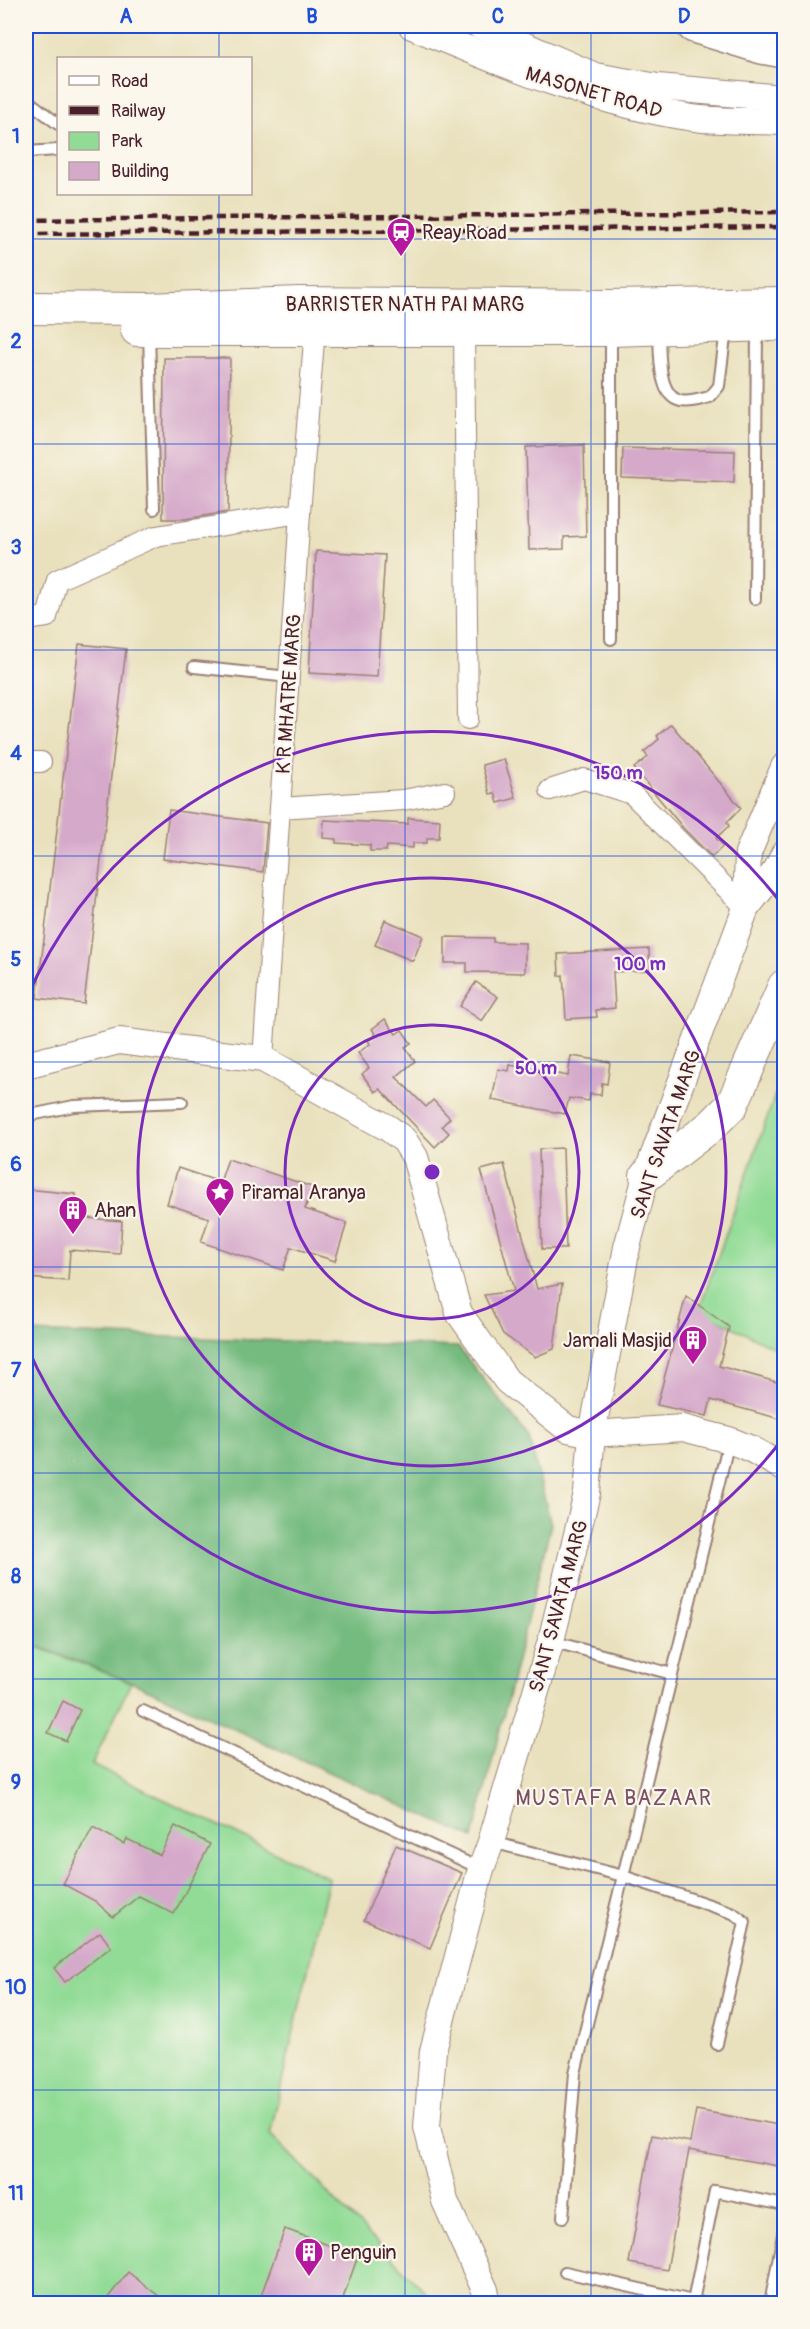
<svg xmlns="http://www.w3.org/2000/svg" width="810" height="2329" font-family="Pangolin,sans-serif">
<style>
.green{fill:#92db96;stroke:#6e7d60;stroke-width:1.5}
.forest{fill:#75bb7f;stroke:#606d55;stroke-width:1.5}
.building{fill:#d5a9ca}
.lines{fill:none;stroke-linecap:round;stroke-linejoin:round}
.service-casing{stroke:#9a8074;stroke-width:14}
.minor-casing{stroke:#9a8074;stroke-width:22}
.tertiary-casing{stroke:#9a8074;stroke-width:28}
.primary-casing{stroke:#9a8074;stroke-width:34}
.motorway-casing{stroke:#9a8074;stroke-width:36}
.service{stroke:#fff;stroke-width:10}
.minor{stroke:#fff;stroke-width:20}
.tertiary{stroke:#fff;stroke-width:26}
.primary{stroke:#fff;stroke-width:32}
.motorway{stroke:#fff;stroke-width:33}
.rail{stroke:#4a1f2b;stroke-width:4.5;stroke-dasharray:9 4.5;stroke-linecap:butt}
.grid{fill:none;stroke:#1d4ed8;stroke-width:1.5;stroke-opacity:0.55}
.ring{fill:none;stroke:#7b2cbf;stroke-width:3}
.labels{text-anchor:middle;stroke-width:4.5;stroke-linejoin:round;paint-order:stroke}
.street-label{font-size:20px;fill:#4a1f2b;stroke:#fbf7ec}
.poi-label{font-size:20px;fill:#4a1f2b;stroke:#fbf7ec;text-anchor:start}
.neighbourhood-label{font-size:21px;letter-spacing:1.5px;fill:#7b4f63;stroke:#fbf7ec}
.centre{fill:#7b2cbf;stroke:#fbf7ec;stroke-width:3}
.ring-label{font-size:18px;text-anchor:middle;font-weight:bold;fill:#7b2cbf;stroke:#fbf7ec;stroke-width:4.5;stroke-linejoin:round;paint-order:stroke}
.neatline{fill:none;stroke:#1d4ed8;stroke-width:2}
.grid-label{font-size:20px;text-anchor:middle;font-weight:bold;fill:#1d4ed8}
</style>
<rect width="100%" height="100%" fill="#fbf7ec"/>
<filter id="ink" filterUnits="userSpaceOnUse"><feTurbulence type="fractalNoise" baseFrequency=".0167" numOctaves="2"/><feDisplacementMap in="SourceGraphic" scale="12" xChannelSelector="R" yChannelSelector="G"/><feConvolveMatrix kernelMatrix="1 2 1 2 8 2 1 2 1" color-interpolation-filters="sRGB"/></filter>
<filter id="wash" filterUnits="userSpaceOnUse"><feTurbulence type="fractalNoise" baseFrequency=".008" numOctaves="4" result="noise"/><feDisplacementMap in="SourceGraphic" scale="24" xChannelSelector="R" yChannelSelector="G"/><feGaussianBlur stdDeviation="1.35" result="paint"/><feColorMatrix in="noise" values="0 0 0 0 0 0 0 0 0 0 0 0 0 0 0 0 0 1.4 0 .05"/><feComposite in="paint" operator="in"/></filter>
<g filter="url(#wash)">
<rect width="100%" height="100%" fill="#e9e1bd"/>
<!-- green -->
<g class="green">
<polygon points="784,1070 784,1353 699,1310"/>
<polygon points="26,1643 131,1682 92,1765 329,1878 270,2134 436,2303 26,2303"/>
</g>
<!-- forest -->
<polygon class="forest" points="26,1332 458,1347 529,1437 551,1524 473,1838 131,1682 26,1642"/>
<g id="blocks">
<!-- building -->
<g class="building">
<polygon points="164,358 230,358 228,512 185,519 163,519"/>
<polygon points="584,445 586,536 564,537 564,549 529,550 526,447"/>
<polygon points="623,448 735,451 734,482 622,478"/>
<polygon points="316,551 385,555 377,677 309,673"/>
<polygon points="79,644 126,649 84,1004 37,998"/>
<polygon points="671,724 741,808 727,822 729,826 716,838 723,846 712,857 684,829 634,768 648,757 644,752 659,739 657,736"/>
<polygon points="504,759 516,798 498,803 495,793 490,794 482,765"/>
<polygon points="169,810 267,823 263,872 163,859"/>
<polygon points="408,818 440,820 439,838 427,838 427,843 413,843 413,848 387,846 386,851 370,851 370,845 336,843 336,839 323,838 324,820 408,824"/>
<polygon points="385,920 423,936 413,961 375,945"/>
<polygon points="445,937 493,938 493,942 525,943 525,973 467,972 467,963 445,963"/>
<polygon points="649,949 650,970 613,972 615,1008 596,1010 597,1017 566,1019 563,975 559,976 558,954"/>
<polygon points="476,982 498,997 482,1021 460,1006"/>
<polygon points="385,1019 396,1034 402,1030 411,1043 405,1047 415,1061 396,1077 426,1107 433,1100 450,1118 442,1126 449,1133 435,1147 380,1089 375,1092 362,1074 369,1068 358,1053 370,1044 368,1040 376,1035 372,1029"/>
<polygon points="571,1056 610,1062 607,1084 602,1083 601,1095 590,1094 589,1101 569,1098 565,1114 492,1100 498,1069 509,1071 510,1065 568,1076"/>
<polygon points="563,1148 566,1249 542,1249 539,1149"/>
<polygon points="228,1159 312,1187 305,1209 347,1223 335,1261 291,1247 283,1270 201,1242 209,1218 167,1204 178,1168 220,1182"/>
<polygon points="504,1164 537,1289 562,1284 554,1349 535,1357 503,1334 484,1295 514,1291 481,1170"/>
<polygon points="26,1189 76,1194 74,1217 122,1221 120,1254 70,1250 68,1281 26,1278"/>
<polygon points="686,1296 729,1327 719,1366 784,1384 784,1420 711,1400 707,1416 657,1405"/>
<polygon points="63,1701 80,1710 66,1741 48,1733"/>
<polygon points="175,1826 210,1844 174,1914 139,1896 113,1917 95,1901 63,1884 93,1827 124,1844 127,1839 160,1855"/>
<polygon points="396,1845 462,1873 430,1948 364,1920"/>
<polygon points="100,1932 111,1947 65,1982 54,1968"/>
<polygon points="696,2110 784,2126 784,2167 689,2150 667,2270 629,2263 652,2135 690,2142"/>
<polygon points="285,2229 358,2256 341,2304 275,2304 260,2298"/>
<polygon points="128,2272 169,2304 103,2304"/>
</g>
</g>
</g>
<g filter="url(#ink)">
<use href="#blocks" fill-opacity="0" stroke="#9a8074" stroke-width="1.5"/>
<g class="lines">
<!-- service casing -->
<g class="service-casing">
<g id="service">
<polyline points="26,99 58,124"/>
<polyline points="26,152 58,150"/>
<path d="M 659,331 C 660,350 657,397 681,401 C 689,403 701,399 710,397 L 719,386 L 726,329"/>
<polyline points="149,333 154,509"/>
<polyline points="755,599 757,329"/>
<polyline points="611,639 611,333"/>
<polyline points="194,667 289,677"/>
<polyline points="26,1116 74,1106 182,1102"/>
<polyline points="551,1641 672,1674"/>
<polyline points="143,1711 481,1869"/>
<polyline points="492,1842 623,1876 733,1913 745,1922 717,2044"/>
<polyline points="563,2217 575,2073 729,1441"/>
<polyline points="565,2272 706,2304"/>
<polyline points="693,2302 715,2191 784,2205"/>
<polyline points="770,2304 784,2229"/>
</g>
</g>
<!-- minor casing -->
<g class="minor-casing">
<g id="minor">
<polyline points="464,329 468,719"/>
<polyline points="26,620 47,617 57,580 156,536 300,513"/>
<polyline points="26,762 41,762"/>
<polyline points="550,790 584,779 632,794 746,908"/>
<polyline points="280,808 403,800 445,792"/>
<polyline points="263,1059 300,513 315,328"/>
</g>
</g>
<!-- tertiary casing -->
<g class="tertiary-casing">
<g id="tertiary">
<path d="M 412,26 C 503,64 595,104 693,118 C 723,122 755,120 784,122"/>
<polyline points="480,26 595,76 658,87 784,98"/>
<polyline points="746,908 748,853 784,767"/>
<polyline points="26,1065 119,1041 263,1059 388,1128 404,1140 415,1157 459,1313 507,1381 568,1429 592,1434 683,1428 729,1440 751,1449 784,1468"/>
<polyline points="488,2304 485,2290 445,2201 427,2127 433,2051 481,1869 491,1842 551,1641 587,1493 592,1434 627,1247 646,1176 746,908 777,869 784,854"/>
</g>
</g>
<!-- primary casing -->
<g class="primary-casing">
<g id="primary">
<polyline points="26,308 148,309 299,303 611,306 784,303"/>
<polyline points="137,330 611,330 772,325"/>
<polyline points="646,1176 711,1126 732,1105 784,986"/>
</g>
</g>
<!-- motorway casing -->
<g class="motorway-casing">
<polyline id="motorway" points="694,26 762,47 784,51"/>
</g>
<!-- service -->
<use href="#service" class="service"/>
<!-- minor -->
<use href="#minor" class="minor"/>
<!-- tertiary -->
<use href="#tertiary" class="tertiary"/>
<!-- primary -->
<use href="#primary" class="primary"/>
<!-- motorway -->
<use href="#motorway" class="motorway"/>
<!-- rail -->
<g class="rail">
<polyline points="26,220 784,212"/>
<polyline points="26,234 784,227"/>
</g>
</g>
</g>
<!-- grid -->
<path class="grid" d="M 219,26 L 219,58M 405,26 L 405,2304M 591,26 L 591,2304M 219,194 L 219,2304M 26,239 L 784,239M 26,444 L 784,444M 26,650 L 784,650M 26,856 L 784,856M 26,1062 L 784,1062M 26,1267 L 784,1267M 26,1473 L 784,1473M 26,1679 L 784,1679M 26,1885 L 784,1885M 26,2090 L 784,2090"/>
<!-- distance rings -->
<g class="ring">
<circle cx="432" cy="1172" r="147"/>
<circle cx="432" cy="1172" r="294"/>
<path d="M784 1437A441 441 0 0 1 26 1344M26 1000A441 441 0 0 1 784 907"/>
</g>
<!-- icons -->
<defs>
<g id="station-pin" transform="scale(1.5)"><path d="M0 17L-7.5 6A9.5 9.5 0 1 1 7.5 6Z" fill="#b5179e" stroke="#fbf7ec"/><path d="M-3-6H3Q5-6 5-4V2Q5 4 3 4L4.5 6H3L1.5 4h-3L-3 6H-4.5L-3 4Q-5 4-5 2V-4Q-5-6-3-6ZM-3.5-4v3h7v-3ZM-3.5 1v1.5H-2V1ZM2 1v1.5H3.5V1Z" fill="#fff"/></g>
<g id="sight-pin" transform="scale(1.5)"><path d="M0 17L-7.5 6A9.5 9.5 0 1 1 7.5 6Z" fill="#b5179e" stroke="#fbf7ec"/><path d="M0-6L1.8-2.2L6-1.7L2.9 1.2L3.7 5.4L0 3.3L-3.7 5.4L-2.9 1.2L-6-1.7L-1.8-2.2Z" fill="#fff"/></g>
<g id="building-pin" transform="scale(1.5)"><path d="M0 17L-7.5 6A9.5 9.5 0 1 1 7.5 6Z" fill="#b5179e" stroke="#fbf7ec"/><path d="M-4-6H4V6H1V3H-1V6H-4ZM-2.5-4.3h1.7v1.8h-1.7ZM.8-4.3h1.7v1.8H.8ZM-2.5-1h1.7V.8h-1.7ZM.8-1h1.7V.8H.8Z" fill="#fff"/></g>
</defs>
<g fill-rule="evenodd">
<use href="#station-pin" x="401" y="232"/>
<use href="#sight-pin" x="220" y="1192"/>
<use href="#building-pin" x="73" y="1210"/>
<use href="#building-pin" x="693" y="1340"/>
<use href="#building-pin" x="309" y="2252"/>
</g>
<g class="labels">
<!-- street labels -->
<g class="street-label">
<text transform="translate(594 92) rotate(16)" y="7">MASONET ROAD</text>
<text x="405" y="311">BARRISTER NATH PAI MARG</text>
<text transform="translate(288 694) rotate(-86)" y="7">K R MHATRE MARG</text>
<text transform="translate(665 1134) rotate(-71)" y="7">SANT SAVATA MARG</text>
<text transform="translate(558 1606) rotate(-75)" y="7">SANT SAVATA MARG</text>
</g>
<!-- poi labels -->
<g class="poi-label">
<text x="422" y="239">Reay Road</text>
<text x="241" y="1199">Piramal Aranya</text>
<text x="94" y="1217">Ahan</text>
<text x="672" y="1347" text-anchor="end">Jamali Masjid</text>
<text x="330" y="2259">Penguin</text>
</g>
<!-- neighbourhood labels -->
<g class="neighbourhood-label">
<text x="614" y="1805">MUSTAFA BAZAAR</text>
</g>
</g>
<circle cx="432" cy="1172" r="9" class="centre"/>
<g class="ring-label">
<text x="618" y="779">150 m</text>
<text x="640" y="970">100 m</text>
<text x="536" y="1074">50 m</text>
</g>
<!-- margin -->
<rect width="810" height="2329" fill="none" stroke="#fbf7ec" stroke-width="66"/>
<!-- legend -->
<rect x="57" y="57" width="195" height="138" fill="#fbf7ec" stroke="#b4a19f" stroke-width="1.5"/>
<rect x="69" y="76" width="30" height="9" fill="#ffffff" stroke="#b4a19f" stroke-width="1.5"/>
<text x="111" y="87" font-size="18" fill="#4a1f2b">Road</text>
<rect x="69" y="106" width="30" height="9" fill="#4a1f2b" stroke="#b4a19f" stroke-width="1.5"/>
<text x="111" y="117" font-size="18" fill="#4a1f2b">Railway</text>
<rect x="69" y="132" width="30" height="18" fill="#92db96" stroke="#b4a19f" stroke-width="1.5"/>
<text x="111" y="147" font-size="18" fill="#4a1f2b">Park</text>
<rect x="69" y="162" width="30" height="18" fill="#d5a9ca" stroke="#b4a19f" stroke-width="1.5"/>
<text x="111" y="177" font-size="18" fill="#4a1f2b">Building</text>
<rect x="33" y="33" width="744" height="2263" class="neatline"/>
<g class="grid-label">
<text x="126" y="23">A</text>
<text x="312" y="23">B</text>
<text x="498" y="23">C</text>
<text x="684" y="23">D</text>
<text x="16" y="143">1</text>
<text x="16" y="348">2</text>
<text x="16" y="554">3</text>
<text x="16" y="760">4</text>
<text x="16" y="966">5</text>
<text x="16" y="1171">6</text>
<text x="16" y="1377">7</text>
<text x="16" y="1583">8</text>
<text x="16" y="1789">9</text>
<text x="16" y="1994">10</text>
<text x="16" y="2200">11</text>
</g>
</svg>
